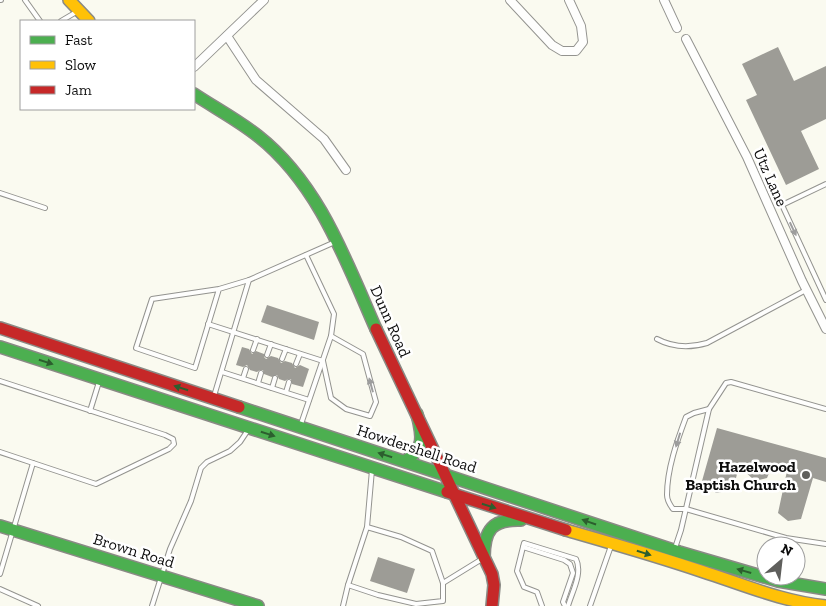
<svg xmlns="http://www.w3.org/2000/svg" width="826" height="606" font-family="'Zilla Slab',serif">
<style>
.building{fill:#9d9c96}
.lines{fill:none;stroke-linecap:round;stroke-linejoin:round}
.lane-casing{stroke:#93938f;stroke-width:6}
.street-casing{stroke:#93938f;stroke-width:10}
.fast-casing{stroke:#8a8a85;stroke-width:14}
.slow-casing{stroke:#8a8a85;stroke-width:14}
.jam-casing{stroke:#8a8a85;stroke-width:14}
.lane{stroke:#fefefd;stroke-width:4}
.street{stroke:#fefefd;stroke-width:8}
.fast{stroke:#4caf50;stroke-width:11}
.slow{stroke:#ffc107;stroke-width:11}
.jam{stroke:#c62828;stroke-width:11}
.oneway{fill:#9d9d9d}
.oneway2{fill:#2c5e2e}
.poi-dot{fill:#5f5f5c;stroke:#fff;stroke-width:2}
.labels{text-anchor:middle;stroke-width:5;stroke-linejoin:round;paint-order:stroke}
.street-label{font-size:16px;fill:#0c0c0c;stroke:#fff}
.poi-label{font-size:16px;font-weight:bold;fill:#0c0c0c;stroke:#fff;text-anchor:end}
</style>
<rect width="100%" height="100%" fill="#fafaf0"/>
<!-- building -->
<g class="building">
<polygon points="778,47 794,81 826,66 826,119 801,131 819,169 786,185 746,100 757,95 742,64"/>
<polygon points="267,305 319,322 314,340 261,322"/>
<polygon points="242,347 249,349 252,354 256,351 264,354 264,357 266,359 271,356 278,358 281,363 285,361 292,363 295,368 300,365 309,369 303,387 292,384 291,379 288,379 285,381 279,379 277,375 272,377 264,374 263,370 260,370 257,372 250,370 247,365 243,367 236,365"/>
<polygon points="717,428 826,458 826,482 813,478 801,519 788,521 778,513 787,471 772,466 767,478 755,481 739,466 733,490 716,493 702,481"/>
<polygon points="378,557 415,569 407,593 370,581"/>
</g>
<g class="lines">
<!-- lane casing -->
<g class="lane-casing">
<g id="lane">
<polyline points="0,0 1,0"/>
<polyline points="25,0 40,21"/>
<polyline points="61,21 78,11"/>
<polyline points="826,184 782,205 826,300"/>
<polyline points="0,193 45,208"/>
<polyline points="219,289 152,299 136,348 195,368 219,289 249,280"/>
<polyline points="208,324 323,361 331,398 346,409 370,416 376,402 363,354 331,336"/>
<path d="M 657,339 C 672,347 690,348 707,343 L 806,290"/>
<polyline points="253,350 257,339"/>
<polyline points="267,355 271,344"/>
<polyline points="282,359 286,349"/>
<polyline points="296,364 300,354"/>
<polyline points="222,372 309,400"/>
<polyline points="243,378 246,369"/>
<polyline points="0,381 165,435 173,439 174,444 169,449 96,484 33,463 0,574"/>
<polyline points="258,383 261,373"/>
<polyline points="272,388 275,378"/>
<polyline points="286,392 289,382"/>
<polyline points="214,396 249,280 335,242"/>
<path d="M 709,409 L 694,413 L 686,417 C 677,441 667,469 667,495 C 667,500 670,505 673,509 L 686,509 L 786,538 L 826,544"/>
<polyline points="90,411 99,382"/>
<polyline points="301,424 331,336 334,314 306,255"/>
<polyline points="0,452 33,463"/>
<polyline points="367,527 348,585 378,595 416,604 443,601 443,583 432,551 401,537 367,527 372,470"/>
<polyline points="523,547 564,560 570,564 573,573 563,602 565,606"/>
<polyline points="675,548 681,530 709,409 726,383 731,382 826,409"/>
<polyline points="443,583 482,559"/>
<polyline points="0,589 38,606"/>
<polyline points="152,606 170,549 191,501 201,468 207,462 230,451 240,442 248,430"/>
<polyline points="343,606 348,585"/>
<path d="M 542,606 L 537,592 L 524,587 L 517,571 L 524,543 L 576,559 C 583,573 572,592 568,606"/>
<polyline points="590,606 611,546"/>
</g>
</g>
<!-- street casing -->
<g class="street-casing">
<g id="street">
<polyline points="510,0 552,45 562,51 576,51 583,42 581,26 569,0"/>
<polyline points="664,0 677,28"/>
<polyline points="227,36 256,80 324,139 346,170"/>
<polyline points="686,39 747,157 802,281 826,329"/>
<polyline points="194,67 264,0"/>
</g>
</g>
<!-- fast casing -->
<g class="fast-casing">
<g id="fast">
<path d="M 194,94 C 215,108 238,120 258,136 C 319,184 346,261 376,329"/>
<polyline points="0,347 447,492"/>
<polyline points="239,407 679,552 778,581 826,589"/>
<path d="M 405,461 C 426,448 422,435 417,414"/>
<polyline points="0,526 258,606"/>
<path d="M 484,558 C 484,530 492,519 521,520"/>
</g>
</g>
<!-- slow casing -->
<g class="slow-casing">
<g id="slow">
<polyline points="69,0 89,21"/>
<path d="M 566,530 C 611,543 657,556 701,571 C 742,584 783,602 826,606"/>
</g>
</g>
<!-- jam casing -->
<g class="jam-casing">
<g id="jam">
<polyline points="0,328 239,407"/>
<polyline points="376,329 492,574 494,585 492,606"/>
<polyline points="447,492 566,530"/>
</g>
</g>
<!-- lane -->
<use href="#lane" class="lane"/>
<!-- street -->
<use href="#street" class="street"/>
<!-- fast -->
<use href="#fast" class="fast"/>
<!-- slow -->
<use href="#slow" class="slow"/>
<!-- jam -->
<use href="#jam" class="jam"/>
</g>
<!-- one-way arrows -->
<defs><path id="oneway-solid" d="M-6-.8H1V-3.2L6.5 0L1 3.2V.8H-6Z" transform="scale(1.25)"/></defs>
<g class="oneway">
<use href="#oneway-solid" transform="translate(793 229) rotate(65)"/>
<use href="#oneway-solid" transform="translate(371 385) rotate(-105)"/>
<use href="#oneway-solid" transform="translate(678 440) rotate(107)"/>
</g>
<g class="oneway2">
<use href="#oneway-solid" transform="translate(46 362) rotate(18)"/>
<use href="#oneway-solid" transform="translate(181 388) rotate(-162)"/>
<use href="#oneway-solid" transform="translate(268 434) rotate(18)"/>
<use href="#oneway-solid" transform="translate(385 455) rotate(-162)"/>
<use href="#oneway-solid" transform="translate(489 506) rotate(18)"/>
<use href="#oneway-solid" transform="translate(589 522) rotate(-161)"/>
<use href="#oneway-solid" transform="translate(644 553) rotate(17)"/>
<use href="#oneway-solid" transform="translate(744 571) rotate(-164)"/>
</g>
<!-- markers -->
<circle class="poi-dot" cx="806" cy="475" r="5"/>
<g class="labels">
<!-- street labels -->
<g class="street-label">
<text transform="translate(771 177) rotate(66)" y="6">Utz Lane</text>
<text transform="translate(391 321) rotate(66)" y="6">Dunn Road</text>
<text transform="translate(417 448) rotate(18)" y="6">Howdershell Road</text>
<text transform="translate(134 550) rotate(17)" y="6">Brown Road</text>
</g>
<!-- poi labels -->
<g class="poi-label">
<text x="796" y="472">Hazelwood<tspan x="796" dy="18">Baptish Church</tspan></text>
</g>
</g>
<!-- legend -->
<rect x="20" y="20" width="175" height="90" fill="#ffffff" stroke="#9e9e9e"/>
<rect x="30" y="36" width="25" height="8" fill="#4caf50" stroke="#9e9e9e"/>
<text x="65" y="45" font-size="15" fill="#0c0c0c">Fast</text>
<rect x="30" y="61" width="25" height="8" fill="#ffc107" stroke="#9e9e9e"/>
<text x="65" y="70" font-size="15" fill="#0c0c0c">Slow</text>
<rect x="30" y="86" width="25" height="8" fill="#c62828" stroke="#9e9e9e"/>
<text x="65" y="95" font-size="15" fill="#0c0c0c">Jam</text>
<!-- north arrow -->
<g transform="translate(781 561) rotate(28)"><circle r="24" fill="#ffffff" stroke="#9e9e9e"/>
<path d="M0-4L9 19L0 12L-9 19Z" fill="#5f5f5c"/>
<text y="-8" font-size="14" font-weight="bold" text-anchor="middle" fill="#0c0c0c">N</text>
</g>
</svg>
